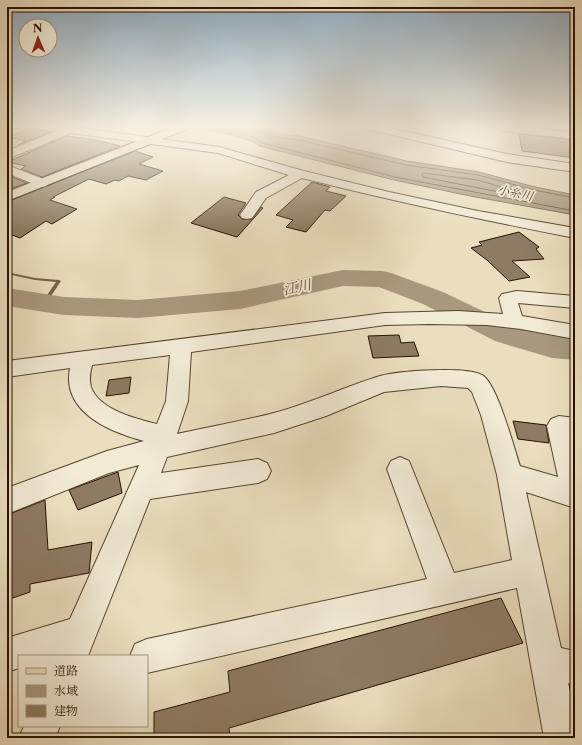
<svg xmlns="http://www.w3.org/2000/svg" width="582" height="745" font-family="'Libre Caslon Text','Noto Serif JP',serif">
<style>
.green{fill:#c9bb9e;stroke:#79664f}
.water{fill:#a8987d;stroke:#75624b}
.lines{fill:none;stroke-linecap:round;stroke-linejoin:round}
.shore{stroke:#68543e;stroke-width:1}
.stream{fill:#75624b;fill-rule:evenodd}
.river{fill:#a8987d;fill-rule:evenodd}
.building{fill:#8d7b63;stroke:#291000}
.minor-casing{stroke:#594430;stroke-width:2}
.major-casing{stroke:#291000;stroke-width:2}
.minor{fill:#f1ead5;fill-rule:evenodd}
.major{fill:#eadebe;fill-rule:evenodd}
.labels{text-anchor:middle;stroke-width:3.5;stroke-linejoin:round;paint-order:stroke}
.far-water-label{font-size:12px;font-style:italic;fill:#624d38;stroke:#f1ead5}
.water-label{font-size:14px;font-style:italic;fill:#624d38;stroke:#f1ead5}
</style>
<rect width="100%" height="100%" fill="#eadebe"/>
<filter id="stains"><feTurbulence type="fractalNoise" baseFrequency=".005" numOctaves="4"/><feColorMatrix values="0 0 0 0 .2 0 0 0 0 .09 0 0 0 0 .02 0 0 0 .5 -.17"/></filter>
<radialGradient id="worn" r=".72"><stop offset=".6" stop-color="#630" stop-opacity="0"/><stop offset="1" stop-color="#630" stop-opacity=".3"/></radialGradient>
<!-- green -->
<polygon class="green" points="542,330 575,336 575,355 546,353 528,347 515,334"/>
<!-- water -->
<path class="water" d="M 196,126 L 250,126 L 282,134 L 299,136 L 407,161 L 479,172 L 535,187 L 575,195 L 575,215 L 470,196 L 394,180 L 259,146 C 255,139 205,128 194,127 Z"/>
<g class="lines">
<!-- shore -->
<g class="shore">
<polyline points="213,126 247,135 263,143 395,177 575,211"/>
<polyline points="253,126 256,131 281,138 299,140 406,165 478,175 534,190 575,198"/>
<polygon points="424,173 477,180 520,192 521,194 519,196 423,177 422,175"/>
</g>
<!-- stream -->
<polygon class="stream" points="7,272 35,278 59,280 61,281 45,305 43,306 41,304 56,282 35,280 7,274"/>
<!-- river -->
<polygon class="river" points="343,270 382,271 391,273 443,292 514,326 552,336 575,338 575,360 552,358 495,341 423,304 379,287 343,286 240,309 138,318 64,315 7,306 7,288 64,297 138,300 240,291"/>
</g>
<!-- building -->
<g class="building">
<polygon points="35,127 41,130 51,132 18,145 26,141 7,137"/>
<polygon points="519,134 575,140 575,158 522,151"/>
<polygon points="67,136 96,140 120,146 42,177 21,169 26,166 7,162"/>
<polygon points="135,151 153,157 139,164 163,171 146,180 128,176 119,181 115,180 106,184 89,179 53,197 55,197 50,200 77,209 52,224 46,221 20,238 7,233 7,202"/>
<polygon points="7,175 27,183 7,190"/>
<polygon points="312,182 330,187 326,191 346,196 330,211 325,210 306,232 286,227 293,220 276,215"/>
<polygon points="224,197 246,203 238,215 242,219 252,219 261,207 263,208 237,237 191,223"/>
<polygon points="519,232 539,247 536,249 544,259 512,261 530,277 509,281 487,260 471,248 482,245 479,242"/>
<polygon points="399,335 401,343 414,342 419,356 373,358 368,336"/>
<polygon points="131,377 129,393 106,396 109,380"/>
<polygon points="513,421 546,425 549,443 518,439"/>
<polygon points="118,472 122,493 78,510 69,490"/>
<polygon points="45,500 48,550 92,542 89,573 30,584 30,592 7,600 7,515"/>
<polygon points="501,598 523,643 229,728 230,738 154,738 154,712 230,692 228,671"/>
</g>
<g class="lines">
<!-- minor casing -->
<g class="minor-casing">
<g id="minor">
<path d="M 36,126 L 67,126 L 219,147 L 304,171 L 389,192 L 478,211 L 575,228 L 575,238 C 483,220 392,201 302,178 L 266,198 L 252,218 L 247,219 L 242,218 L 240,215 L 256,192 L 289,175 L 218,153 L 71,133 L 7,159 L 7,151 L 57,131 L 41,129 Z"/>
<polygon points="362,126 381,126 507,154 575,164 575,172 507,162 367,129"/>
<polygon points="500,126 514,126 575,133 575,139 504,131 500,130 499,128"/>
<polygon points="7,165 46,180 47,183 46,186 41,187 7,173"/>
<path d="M 517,291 L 575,296 L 575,308 L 518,303 L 522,316 L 575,325 L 575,339 L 521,329 L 487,325 L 429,324 L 385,325 L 191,352 L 188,401 L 177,434 C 209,427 242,421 274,413 C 311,403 344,387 380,376 C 398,371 466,366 482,375 C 497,383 514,448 520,466 L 558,477 L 547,426 L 551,419 L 559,416 L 575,418 L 575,508 L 526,492 L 561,648 L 575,651 L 575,685 L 568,683 L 575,714 L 575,738 L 544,738 L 517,588 L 147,673 L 147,656 L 130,656 L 135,644 L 147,639 L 427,579 L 387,469 L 391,461 L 400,457 L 409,461 L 454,573 L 512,560 L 497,475 L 481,415 L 472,392 L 468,388 L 441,386 L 384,392 L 326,416 L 274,433 L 167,457 L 161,473 L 258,459 L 267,463 L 271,471 L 267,479 L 258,483 L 150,499 L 88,656 L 19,656 L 19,668 L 7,672 L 7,638 L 70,619 L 139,465 L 109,473 L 7,514 L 7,488 L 107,451 L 144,441 C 110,432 61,412 70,368 L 7,377 L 7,361 L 385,313 L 458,311 L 503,314 L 499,298 L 502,294 ZM 170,355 L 166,401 L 157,424 C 137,419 99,410 91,387 C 89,380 90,373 92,365 Z"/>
<polygon points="24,726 60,726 55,738 19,738"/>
</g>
</g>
<!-- major casing -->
<g class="major-casing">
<polygon id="major" points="176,126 191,126 190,128 7,201 7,192"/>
</g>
<!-- minor -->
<use href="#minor" class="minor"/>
<!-- major -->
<use href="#major" class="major"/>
</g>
<!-- sky -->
<linearGradient id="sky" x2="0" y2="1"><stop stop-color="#8ea9bd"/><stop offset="0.55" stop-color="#f6f0e2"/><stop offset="1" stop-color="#f6f0e2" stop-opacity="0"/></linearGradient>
<rect width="582" height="230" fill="url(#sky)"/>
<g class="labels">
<!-- far-water labels -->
<g class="far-water-label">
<text transform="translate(515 193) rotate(12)" y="4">小糸川</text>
</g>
<!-- water labels -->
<g class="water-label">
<text transform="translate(297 287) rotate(-12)" y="5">江川</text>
</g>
</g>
<!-- margin -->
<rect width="582" height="745" fill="none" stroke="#eadebe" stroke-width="24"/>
<rect x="8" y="8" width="566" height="729" fill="none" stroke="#291000" stroke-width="2"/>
<rect x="12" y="12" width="558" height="721" fill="none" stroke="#291000"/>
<!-- legend -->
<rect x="18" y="655" width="130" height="72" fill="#f1ead5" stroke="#a19380"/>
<rect x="26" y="668" width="20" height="6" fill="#eadebe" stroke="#a19380"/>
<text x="54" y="675" font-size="12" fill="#291000">道路</text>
<rect x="26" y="685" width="20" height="12" fill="#a8987d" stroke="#a19380"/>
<text x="54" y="695" font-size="12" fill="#291000">水域</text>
<rect x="26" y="705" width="20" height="12" fill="#8d7b63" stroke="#a19380"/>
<text x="54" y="715" font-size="12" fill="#291000">建物</text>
<!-- north arrow -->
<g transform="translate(38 38) rotate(358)"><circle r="19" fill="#f1ead5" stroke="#a19380"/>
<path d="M0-3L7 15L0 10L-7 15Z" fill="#8f2418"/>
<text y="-6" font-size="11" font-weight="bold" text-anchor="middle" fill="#291000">N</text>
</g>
<rect width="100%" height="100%" filter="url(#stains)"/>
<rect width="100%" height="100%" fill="url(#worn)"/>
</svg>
